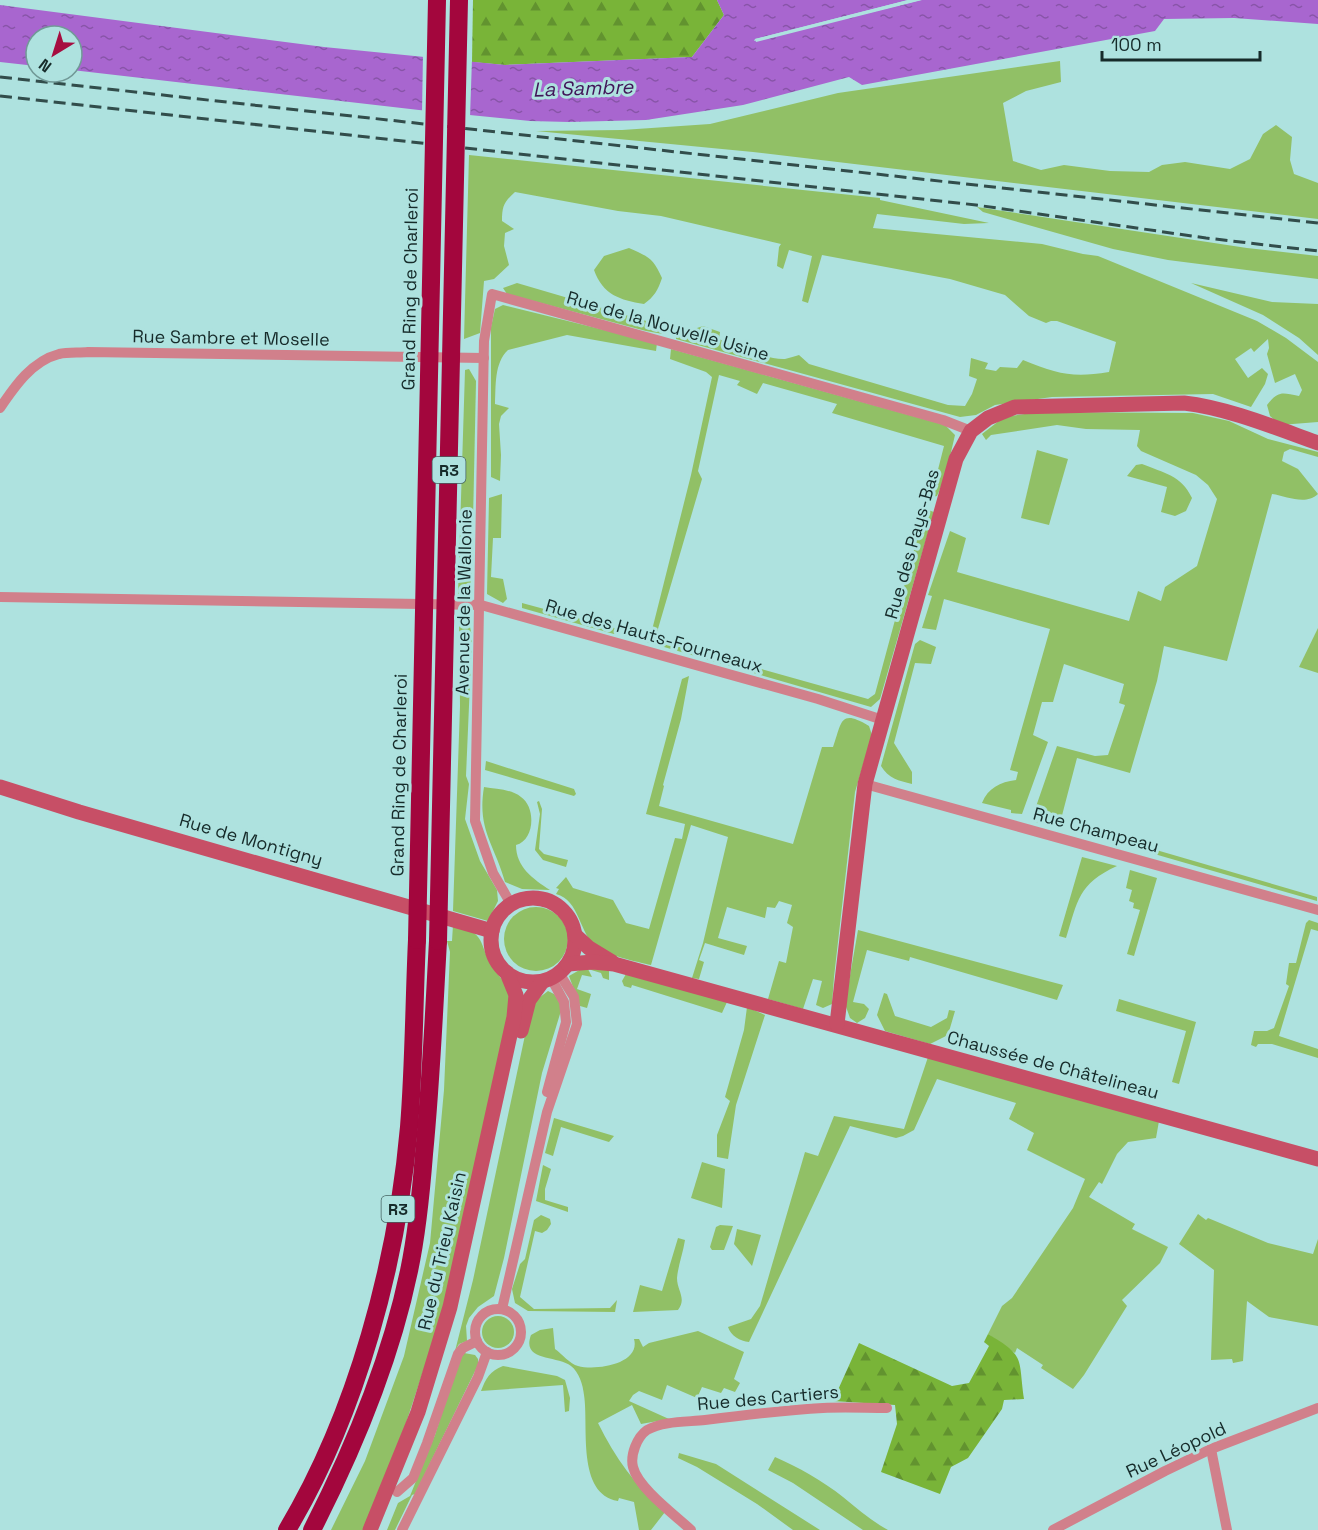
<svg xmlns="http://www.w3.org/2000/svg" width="1318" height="1530" font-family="'Space Grotesk',sans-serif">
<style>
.green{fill:#91c066}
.forest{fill:url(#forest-firs)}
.water{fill:url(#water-ripples)}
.pier{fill:#aee2df}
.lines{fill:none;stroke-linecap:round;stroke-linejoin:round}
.street{stroke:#d1808b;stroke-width:10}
.secondary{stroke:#c74f66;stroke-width:15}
.highway{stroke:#a3063d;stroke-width:18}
.rail{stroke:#324d4b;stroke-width:3;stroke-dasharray:12 6;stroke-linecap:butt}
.highway-bridge{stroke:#a3063d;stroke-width:18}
.labels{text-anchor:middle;stroke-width:6;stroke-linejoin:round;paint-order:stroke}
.shield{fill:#aee2df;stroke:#446260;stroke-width:1.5}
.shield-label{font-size:16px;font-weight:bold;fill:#162b2a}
.street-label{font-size:18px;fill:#162b2a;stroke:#aee2df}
.water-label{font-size:20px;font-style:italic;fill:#411558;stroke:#aee2df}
</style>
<defs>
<pattern id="forest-firs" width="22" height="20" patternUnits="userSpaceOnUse" patternTransform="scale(1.5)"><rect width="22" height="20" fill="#79b438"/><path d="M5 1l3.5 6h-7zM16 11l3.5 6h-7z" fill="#62932f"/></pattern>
<pattern id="water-ripples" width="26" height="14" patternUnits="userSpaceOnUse" patternTransform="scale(1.5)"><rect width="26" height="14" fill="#a866cf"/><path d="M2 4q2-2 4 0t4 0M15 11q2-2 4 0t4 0" fill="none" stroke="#8854a8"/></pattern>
</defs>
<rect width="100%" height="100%" fill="#aee2df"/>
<!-- green -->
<g class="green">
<polygon points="1060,61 1061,82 1026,91 1003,103 1013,161 1041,170 1064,165 1110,171 1149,172 1162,165 1185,162 1230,169 1250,159 1263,134 1276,125 1292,137 1290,160 1294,174 1318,183 1318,219 753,152 536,131 622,130 710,124 838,93"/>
<path d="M 469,155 L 880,198 L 880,200 L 989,223 L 964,224 L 877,214 L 873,228 L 1042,244 L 1083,254 L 1098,256 L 1257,321 L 1286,338 L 1318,362 L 1318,422 L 1280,425 L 1270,416 L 1267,405 C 1279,390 1282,393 1299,396 L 1302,390 L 1295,374 L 1275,383 L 1267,354 L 1269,348 L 1268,339 L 1254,352 L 1251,348 L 1235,359 L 1248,378 L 1262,368 L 1268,374 L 1265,384 L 1251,407 L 1213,394 L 1052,397 L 995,405 L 976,415 L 960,417 L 676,339 L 676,335 L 680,329 L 688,331 L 703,326 L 720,332 L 719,339 C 736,346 767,360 785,359 C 790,358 795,356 799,355 L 809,364 L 948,405 L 965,406 L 972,394 L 977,379 L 969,376 L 971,358 L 988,363 L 985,369 L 996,371 L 1000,367 L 1017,368 L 1023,360 C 1058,374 1072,378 1109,372 L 1116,342 L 1057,321 L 1051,321 L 1046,323 L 1029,316 L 1005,295 L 950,279 L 822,255 L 808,303 L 802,301 L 812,256 L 789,250 L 783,269 L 777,266 L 779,247 L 781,244 L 661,216 L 618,211 L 515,192 C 504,202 502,206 502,221 L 514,229 L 505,233 L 504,246 L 509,265 L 494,279 L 484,281 L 480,333 L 464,339 Z"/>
<polygon points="977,207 1247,248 1318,256 1318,279 1168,260 1113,249 983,212"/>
<path d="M 629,248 C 649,257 653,258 662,278 C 658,290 654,297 644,304 C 620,300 603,295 594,270 L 604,256 Z"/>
<polygon points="517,283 660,325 663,334 646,331 507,294 503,288"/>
<polygon points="1191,283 1272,302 1318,304 1318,355 1299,338 1263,315"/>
<path d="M 503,305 L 657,343 L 656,351 L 567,335 L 508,350 C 494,363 496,386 495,404 L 509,408 L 501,416 L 499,424 L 501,455 L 500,481 L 491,477 L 491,327 L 495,309 Z"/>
<polygon points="671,349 945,425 955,435 945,478 937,496 931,497 944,446 832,413 837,404 763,383 757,394 737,385 740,381 719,375 698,471 702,479 655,639 868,699 875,694 925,509 934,512 880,699 871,707 633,638 632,634 650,638 691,475 712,377 706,372 670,359"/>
<polygon points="469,369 476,381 472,568 470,589 461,597 458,595 465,370"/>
<path d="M 1038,412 L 1193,413 L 1229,421 L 1268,439 L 1318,452 L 1318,457 L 1290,449 L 1284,452 L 1282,461 L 1298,469 L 1318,494 C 1305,506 1287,496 1272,494 L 1227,661 L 1164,646 L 1157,681 L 1130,773 L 1077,758 L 1059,827 L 1031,821 L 1057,746 L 1095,756 L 1108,755 L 1125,705 L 1119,703 L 1124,684 L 1064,664 L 1053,702 L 1042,702 L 1033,735 L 1048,742 L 1022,814 L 1011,813 L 1011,810 L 982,803 C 988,788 1000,782 1016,780 L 1018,772 L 1010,770 L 1050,629 L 944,599 L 936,630 L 922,628 L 932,596 L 928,595 L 950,531 L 966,538 L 957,572 L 1129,621 L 1138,591 L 1161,601 L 1165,587 L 1197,566 L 1217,499 L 1208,485 L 1196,475 L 1141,451 L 1137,446 L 1140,430 L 1086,429 L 1057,425 L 991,435 L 986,440 L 982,434 L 1004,417 Z"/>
<polygon points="1037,450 1068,459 1049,525 1021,518"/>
<path d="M 1142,464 C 1164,473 1181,475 1192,498 L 1186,511 L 1175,516 L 1161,512 L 1167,487 L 1127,476 L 1136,465 Z"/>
<polygon points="502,494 501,538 493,538 491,577 503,579 507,599 503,603 487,594 489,498"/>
<polygon points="522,603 622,630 614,634 522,608"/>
<polygon points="459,616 470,627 472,636 466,776 469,784 465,819 480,861 497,890 498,901 488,921 453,911 460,706"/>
<polygon points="1318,628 1318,673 1299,667"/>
<path d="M 920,640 L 936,647 L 931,664 L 915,663 L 894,743 L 912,772 L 912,784 C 899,781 888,778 881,766 L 915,644 Z"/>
<path d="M 689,676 L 681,719 L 663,785 L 664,786 L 659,806 L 793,844 L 822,747 L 833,747 C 842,723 839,708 869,726 L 872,735 L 855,792 L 834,977 L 832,1004 L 823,1008 L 816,1005 L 822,981 L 813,979 L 803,1009 L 768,999 L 779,961 L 786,963 L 793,927 L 787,923 L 792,905 L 779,901 L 775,908 L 767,907 L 765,918 L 727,907 L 718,938 L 747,946 L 744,955 L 705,943 L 699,960 L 704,962 L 699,979 L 692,978 L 703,943 L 728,837 L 691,825 L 651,965 C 638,962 606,955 597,948 C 579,934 580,900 556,894 L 559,889 L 556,888 L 566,877 L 573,888 L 613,900 L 626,923 L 649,929 L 675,838 L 682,839 L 685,824 L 646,814 L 682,679 Z"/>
<polygon points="486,761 574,789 576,794 574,796 485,770"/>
<path d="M 484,787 C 496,789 511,789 521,797 C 536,807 535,840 516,845 C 516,867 533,879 550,890 L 522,889 L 505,882 C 494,843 477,830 484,787 Z"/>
<polygon points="539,801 542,809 539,849 544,854 568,860 566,867 543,860 535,850 540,814 537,802"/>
<polygon points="1146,847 1317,897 1317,901 1144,851"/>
<path d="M 1082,857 L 1117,866 C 1078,884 1078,900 1066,938 L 1059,936 Z"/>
<polygon points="1130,870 1157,878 1134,956 1127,954 1140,910 1133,908 1134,903 1129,901 1132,890 1126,888"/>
<circle cx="536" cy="939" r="32"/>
<polygon points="1309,920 1318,923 1318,931 1311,929 1279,1036 1318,1049 1318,1058 1272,1044 1258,1044 1256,1047 1251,1045 1254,1031 1267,1031 1274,1028 1289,986 1286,984 1289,963 1296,963 1306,923"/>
<path d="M 453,925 C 488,933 477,943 493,967 C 499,977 507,984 512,995 L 451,1287 L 405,1426 L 364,1530 L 331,1530 L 365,1461 L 404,1356 L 430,1243 L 444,1090 L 450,952 L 447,941 L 452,941 Z"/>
<polygon points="858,930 1063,985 1057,1000 910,957 909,961 867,950 853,1002 864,1004 869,1009 865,1018 857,1023 850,1018 845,1004"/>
<polygon points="583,968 609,970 609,980 603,978 601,973 588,969 592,977 582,975 577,989 591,994 587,1008 580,1006 569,976"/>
<polygon points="626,974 727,1002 722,1013 632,985 631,988 624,986 622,981"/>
<polygon points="548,991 554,994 560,1002 560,1014 542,1073 504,1258 494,1296 478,1307 469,1318 466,1326 467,1341 459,1344 455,1351 473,1280 531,1007 535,1001"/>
<polygon points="884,993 887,994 895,1016 931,1027 947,1018 949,1010 955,1011 948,1035 930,1044 885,1031 877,1015"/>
<polygon points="1119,999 1196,1022 1179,1084 1172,1082 1186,1031 1116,1011"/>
<polygon points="747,1007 765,1015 736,1105 728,1159 717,1157 717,1135 730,1101 725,1097 744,1030"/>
<path d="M 928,1057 L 1159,1121 L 1156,1138 L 1128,1142 L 1117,1154 L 1102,1184 L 1099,1182 L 1089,1197 L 1135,1224 L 1132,1229 L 1168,1247 L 1160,1263 L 1122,1300 L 1127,1306 L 1084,1375 L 1073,1389 L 1041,1368 L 1043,1365 L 1017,1348 L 1015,1353 L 988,1334 L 1002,1306 L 1012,1298 L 1073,1208 L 1085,1179 L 1027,1150 L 1034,1133 L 1009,1119 L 1016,1103 L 937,1079 L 914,1130 L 903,1136 L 896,1138 L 850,1126 L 749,1342 C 740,1341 731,1336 728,1327 L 751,1319 L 760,1306 L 805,1152 L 818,1156 L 834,1116 L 904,1129 Z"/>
<polygon points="554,1118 614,1136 609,1142 561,1127 553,1156 545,1153"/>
<polygon points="702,1162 725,1169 722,1208 691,1198"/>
<polygon points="543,1165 551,1169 545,1189 545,1200 568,1207 568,1212 536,1201"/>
<polygon points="1198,1214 1206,1220 1208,1218 1268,1243 1313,1254 1318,1239 1318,1326 1269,1317 1247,1301 1243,1361 1233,1363 1232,1359 1211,1360 1214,1270 1179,1244"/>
<polygon points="541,1215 550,1219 551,1224 547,1230 542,1233 535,1231 520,1297 534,1309 610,1308 617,1300 615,1312 528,1311 515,1303 512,1289 520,1264 525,1259 534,1220"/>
<polygon points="720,1225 733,1226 724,1250 712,1250 710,1247 716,1227"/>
<polygon points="737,1229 761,1235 752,1266 734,1244"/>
<path d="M 678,1238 L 685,1240 C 683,1253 678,1266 677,1278 C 677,1291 687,1298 678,1310 L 633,1312 L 640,1285 L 662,1291 Z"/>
<circle cx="498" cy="1332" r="16"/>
<path d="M 553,1328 L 555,1349 C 562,1354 570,1364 578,1366 C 596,1371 641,1364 634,1339 L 639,1339 L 643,1347 L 649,1343 L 698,1331 L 744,1352 L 734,1379 L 740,1383 L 735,1392 L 724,1388 L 721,1393 L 702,1387 L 697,1398 L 667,1385 L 662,1400 L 639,1391 L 633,1395 L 629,1401 L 669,1419 L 641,1424 L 632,1405 L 598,1423 C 615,1458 636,1486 665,1512 L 651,1530 L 639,1530 L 634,1502 L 619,1498 L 618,1501 C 576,1494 589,1426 584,1395 C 583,1385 579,1372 571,1366 C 557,1355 521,1362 531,1335 L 540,1330 Z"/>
<polygon points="464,1353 475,1355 478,1359 478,1365 415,1494 412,1495 395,1530 387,1530 398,1503 410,1496 414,1486 435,1435 459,1358"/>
<path d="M 503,1366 L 557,1376 L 565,1380 L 570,1398 L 569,1411 L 565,1412 L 563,1385 L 481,1391 C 486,1378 490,1371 503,1366 Z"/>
<polygon points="679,1453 716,1464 820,1530 793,1530 757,1504 697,1467 678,1458"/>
<path d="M 775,1457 C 798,1467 823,1481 843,1497 C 858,1509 871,1521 888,1530 L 863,1530 L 793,1483 L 768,1470 Z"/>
</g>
<!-- forest -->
<g class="forest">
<polygon points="473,0 717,0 724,15 692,57 505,65 472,62"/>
<path d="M 988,1334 C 1026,1356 1018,1358 1024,1399 L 1004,1400 L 1002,1409 L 968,1458 L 951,1467 L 940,1494 L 881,1472 L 897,1424 L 895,1405 L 833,1401 L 859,1343 L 952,1386 L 969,1383 L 989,1346 L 984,1342 Z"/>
</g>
<!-- water -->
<polygon class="water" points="717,0 908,0 755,39 756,42 922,0 1318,0 1318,24 1234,18 1164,19 1155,31 862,85 849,77 743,105 646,120 569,122 530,121 419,110 72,70 72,36 36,36 36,66 0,62 0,5 324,47 505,65 692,57 724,15"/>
<!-- pier -->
<g class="pier">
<polygon points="908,0 921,0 754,41 755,39"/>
<polygon points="423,54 472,59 470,117 422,113"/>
</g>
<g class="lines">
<!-- street -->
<g class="street">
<path d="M 0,408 C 15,386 32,361 59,354 C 68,352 79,353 88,352 L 484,358"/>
<polyline points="0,597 481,605 818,699 883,720"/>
<polyline points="865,784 1318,910"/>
<polyline points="511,904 493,873 475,821 484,341 492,294 943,420 971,431"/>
<polyline points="547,1092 566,1022 564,1002 551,978"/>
<polyline points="502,1309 547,1112 577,1024 574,997 559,973"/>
<circle cx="498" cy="1332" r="23"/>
<polyline points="1211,1449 1227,1530"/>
<polyline points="397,1492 413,1478 427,1443 458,1354 463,1348 477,1341"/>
<polyline points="402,1530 478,1377 487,1352"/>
<path d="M 691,1530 C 675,1515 638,1488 633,1467 C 630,1455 637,1437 647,1430 C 663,1421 687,1422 705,1420 C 744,1415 784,1410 823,1408 C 844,1407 866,1408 887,1408"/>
<polyline points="1053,1530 1165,1471 1211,1449 1318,1408"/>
</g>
<!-- secondary -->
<g class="secondary">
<polyline points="0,787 79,812 492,931"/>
<circle cx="533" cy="940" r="42"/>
<polyline points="575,935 589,948 612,962"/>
<polyline points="568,964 593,962 614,964 1318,1159"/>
<path d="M 837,1024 L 865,784 L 956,459 L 971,431 L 988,418 L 1015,407 L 1184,403 C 1228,408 1276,428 1318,443"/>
<polyline points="521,1031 529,1000 542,982"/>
<polyline points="370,1530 418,1412 450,1307 514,1017 516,995 507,973"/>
</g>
<!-- highway -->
<g class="highway">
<path d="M 287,1530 C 357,1413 397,1263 409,1127 C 414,1065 414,1003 417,940"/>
<path d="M 312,1530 C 354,1448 390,1362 409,1271 C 417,1233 421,1193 424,1154 C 431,1083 434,1012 438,941"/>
</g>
<!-- rail -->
<g class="rail">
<polyline points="0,77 1318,223"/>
<polyline points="0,96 976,205 1206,238 1318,251"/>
</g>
<!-- highway-bridge -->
<g class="highway-bridge">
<polyline points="417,940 437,0"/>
<polyline points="438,941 459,0"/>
</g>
</g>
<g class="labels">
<!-- shield labels -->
<g class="shield">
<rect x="432.5" y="457" width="33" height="26" rx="4.5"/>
<rect x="381.5" y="1196" width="33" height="26" rx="4.5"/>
</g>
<g class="shield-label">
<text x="449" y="476">R3</text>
<text x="398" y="1215">R3</text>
</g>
<!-- street labels -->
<g class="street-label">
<text transform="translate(410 289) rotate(-89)" y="6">Grand Ring de Charleroi</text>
<text transform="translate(668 326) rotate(16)" y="6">Rue de la Nouvelle Usine</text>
<text transform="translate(231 338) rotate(1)" y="6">Rue Sambre et Moselle</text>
<text transform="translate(912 544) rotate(-74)" y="6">Rue des Pays-Bas</text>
<text transform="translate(464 602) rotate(-89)" y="6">Avenue de la Wallonie</text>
<text transform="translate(654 636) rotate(16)" y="6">Rue des Hauts-Fourneaux</text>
<text transform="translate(399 775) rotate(-89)" y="6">Grand Ring de Charleroi</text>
<text transform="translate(1096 830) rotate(15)" y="6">Rue Champeau</text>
<text transform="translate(251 840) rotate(16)" y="6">Rue de Montigny</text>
<text transform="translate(1053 1065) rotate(15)" y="6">Chaussée de Châtelineau</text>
<text transform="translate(442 1251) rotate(-77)" y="6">Rue du Trieu Kaisin</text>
<text transform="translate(768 1398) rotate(-5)" y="6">Rue des Cartiers</text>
<text transform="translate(1176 1450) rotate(-25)" y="6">Rue Léopold</text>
</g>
<!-- water labels -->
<g class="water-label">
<text transform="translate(583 88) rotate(-2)" y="7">La Sambre</text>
</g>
</g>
<!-- north arrow -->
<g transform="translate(54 54) rotate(218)"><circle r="28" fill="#aee2df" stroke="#719997" stroke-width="1.5"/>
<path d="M0-4.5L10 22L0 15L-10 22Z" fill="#a60d40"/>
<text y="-9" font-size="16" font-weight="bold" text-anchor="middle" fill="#162b2a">N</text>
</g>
<!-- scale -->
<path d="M1102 51v9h158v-9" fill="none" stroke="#162b2a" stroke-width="3"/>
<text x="1111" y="51" font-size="18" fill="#162b2a" stroke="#aee2df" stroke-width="4.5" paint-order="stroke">100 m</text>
</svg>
